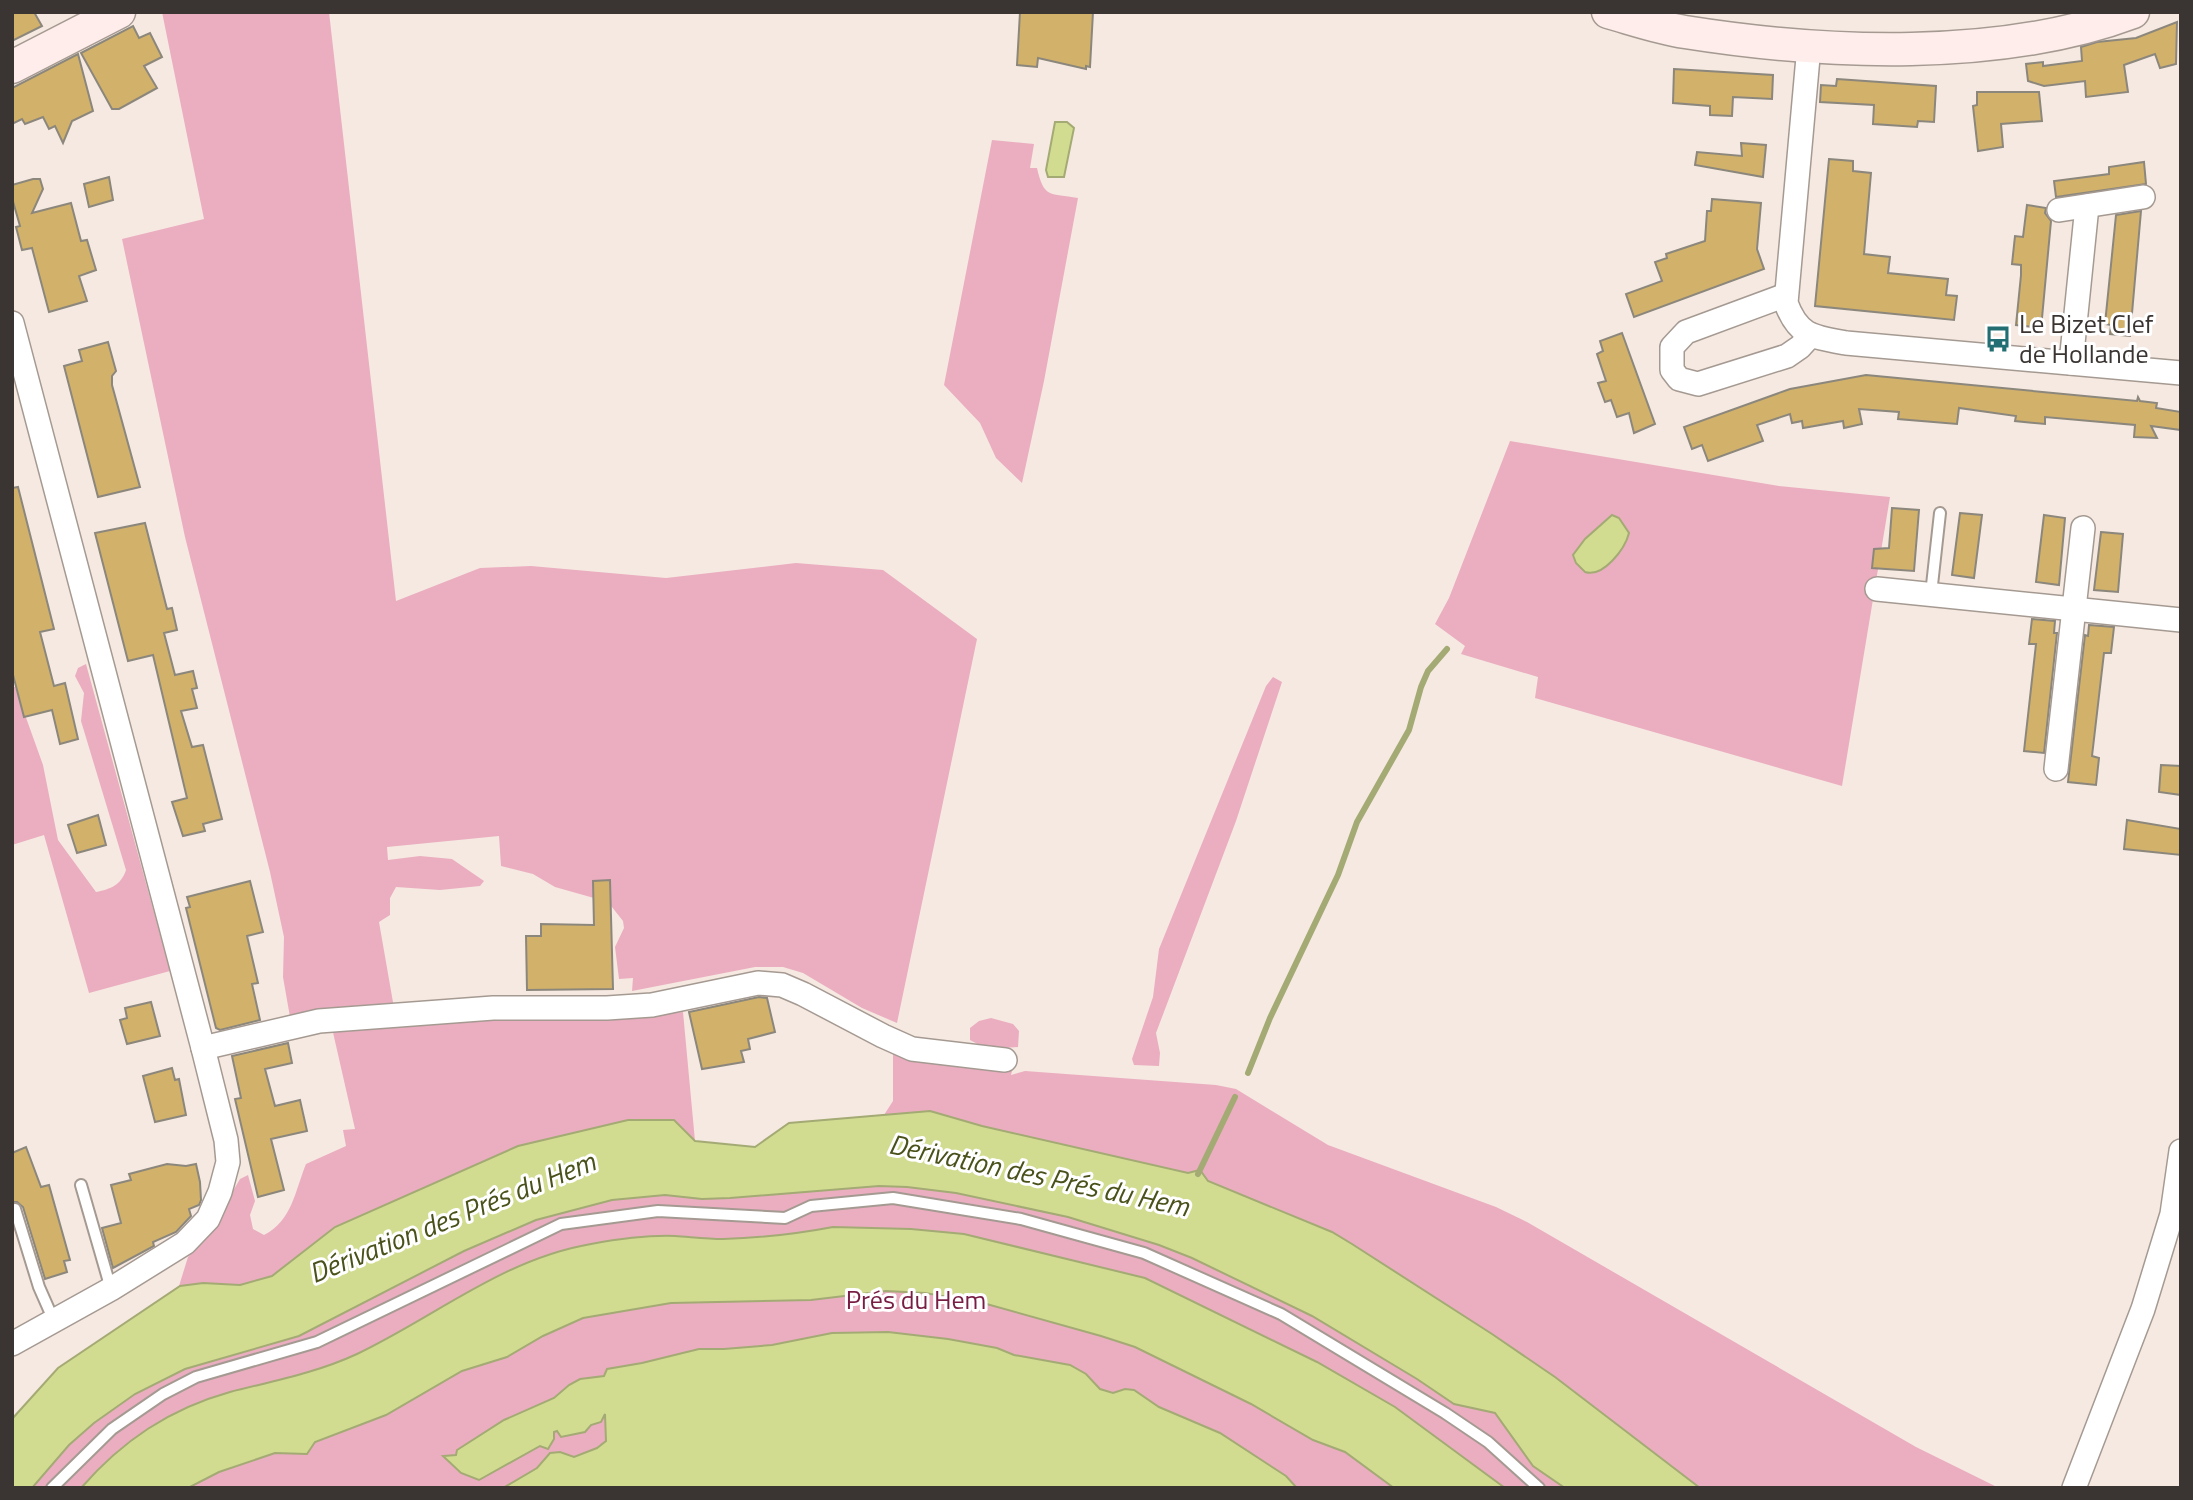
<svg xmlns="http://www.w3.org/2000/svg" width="2193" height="1500" font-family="'Titillium Web',sans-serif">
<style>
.green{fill:#eaaec0;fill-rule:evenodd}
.water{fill:#d2dc90;stroke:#a4aa74;stroke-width:2}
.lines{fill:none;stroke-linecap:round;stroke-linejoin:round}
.stream{stroke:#a4aa74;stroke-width:6}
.building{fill:#d2b16a;stroke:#8c877c;stroke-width:2}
.lane-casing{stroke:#a59a92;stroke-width:14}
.street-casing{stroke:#a59a92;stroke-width:26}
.secondary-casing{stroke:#a59a92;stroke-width:35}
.lane{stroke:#fff;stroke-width:10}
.street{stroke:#fff;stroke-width:23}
.secondary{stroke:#feedeb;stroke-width:32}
.labels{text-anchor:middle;stroke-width:6;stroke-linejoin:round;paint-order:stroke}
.poi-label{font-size:26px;fill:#3a3532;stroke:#fff;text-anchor:start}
.park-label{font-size:26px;fill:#781e45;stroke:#fff}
.water-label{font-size:28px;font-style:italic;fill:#4b511a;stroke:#fff}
</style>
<rect width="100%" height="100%" fill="#f6e9e1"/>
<!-- green -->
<g class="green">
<polygon points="162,12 329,12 396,601 480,568 531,566 666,578 796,563 883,570 977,639 897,1023 862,1008 803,973 783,967 755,967 632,991 633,978 619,979 615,947 624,928 623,921 608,902 555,887 533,874 501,866 499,836 387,847 388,860 420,856 452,859 484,881 480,886 440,890 396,887 390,898 390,915 379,922 394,1008 290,1017 283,977 284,937 270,872 185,537 122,239 204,219"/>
<path d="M 992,140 L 1034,144 L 1030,168 L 1037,168 C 1044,199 1050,193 1078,198 L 1044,381 L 1022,483 L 996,458 L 980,423 L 944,385 Z"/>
<polygon points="1510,441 1779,486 1890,497 1842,786 1535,698 1538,677 1461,654 1465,646 1435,624 1449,598"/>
<path d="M 86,664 L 170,971 L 89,993 L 44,835 L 12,845 L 12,687 L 15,687 L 43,765 L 58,840 L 96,892 C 111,889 121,885 126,870 L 81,721 L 84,693 L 75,676 L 78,668 Z"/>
<polygon points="1273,677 1282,682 1236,821 1156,1033 1160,1053 1159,1066 1134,1065 1132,1059 1153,997 1159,949 1266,686"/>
<path d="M 683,1012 L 695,1141 L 755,1147 L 789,1123 L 884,1115 L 893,1101 L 893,1052 L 1013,1067 L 1011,1075 L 1025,1071 L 1216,1085 L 1236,1089 L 1328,1145 L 1496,1207 L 1527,1222 L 1916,1447 L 1999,1488 L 12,1488 L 12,1419 L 58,1368 L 179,1286 L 188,1257 L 206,1237 L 240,1179 L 248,1175 L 255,1201 L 250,1215 L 253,1229 L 264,1235 C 292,1221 295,1191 306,1164 L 346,1146 L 343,1130 L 355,1129 L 332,1028 L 495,1016 L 612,1018 ZM 1492,1334 L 1555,1377 L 1634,1437 Z"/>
<polygon points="991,1018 1013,1024 1019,1031 1018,1047 987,1049 970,1040 970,1028 979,1021"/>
</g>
<!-- water -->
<g class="water">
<polygon points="1055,122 1067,122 1074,128 1064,177 1048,177 1046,170"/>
<path d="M 1612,515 L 1619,518 L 1629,533 C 1625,549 1603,578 1585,572 L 1576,563 L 1573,555 L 1585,539 Z"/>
<polygon points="930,1111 982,1126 1188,1173 1200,1170 1208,1181 1332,1232 1352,1244 1492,1334 1555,1377 1700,1488 1565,1488 1533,1466 1495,1413 1454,1404 1417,1379 1312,1316 1192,1258 1159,1245 1068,1217 956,1193 907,1187 879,1186 730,1198 702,1199 665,1195 612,1200 536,1220 464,1251 299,1336 185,1369 135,1394 94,1423 69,1445 32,1488 12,1488 12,1419 58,1368 180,1286 203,1283 240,1285 272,1276 335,1227 518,1146 628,1120 674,1120 695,1141 755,1147 789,1123"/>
<path d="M 833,1227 L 911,1229 L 964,1234 L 1145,1278 L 1317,1362 L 1395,1407 L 1505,1488 L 1394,1488 L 1345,1452 L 1313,1440 L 1251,1404 L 1135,1347 L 1101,1336 L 983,1303 L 925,1293 L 886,1291 L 811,1300 L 671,1303 L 583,1318 L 543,1336 L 507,1357 L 462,1371 L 386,1415 L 315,1442 L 307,1454 L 275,1453 L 219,1472 L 188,1488 L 81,1488 C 122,1441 169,1409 230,1392 C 273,1381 316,1373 357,1354 C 435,1317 503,1259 591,1244 C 618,1239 647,1235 675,1236 C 691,1237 706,1239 723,1239 C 760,1238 796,1234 833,1227 Z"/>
<polygon points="888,1332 948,1339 997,1348 1014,1355 1070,1365 1086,1374 1100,1389 1113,1393 1125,1389 1134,1390 1159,1407 1220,1433 1286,1476 1297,1488 503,1488 537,1468 550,1453 560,1452 574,1457 597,1448 606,1441 605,1414 601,1422 591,1425 585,1432 561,1437 557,1431 554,1432 554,1439 548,1449 540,1446 479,1480 461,1473 443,1456 456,1455 457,1450 504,1420 554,1398 569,1385 580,1379 604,1376 607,1369 642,1363 699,1349 724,1349 772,1345 832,1333"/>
</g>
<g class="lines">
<!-- stream -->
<g class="stream">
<polyline points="1248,1073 1270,1018 1338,875 1357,822 1409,730 1421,687 1428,671 1447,649"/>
<polyline points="1198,1174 1235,1097"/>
</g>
</g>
<!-- building -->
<g class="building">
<polygon points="12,12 34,12 42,26 12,41"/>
<polygon points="1020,12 1093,12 1090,67 1086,66 1086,69 1038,58 1037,67 1017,65"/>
<polygon points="2177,22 2176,64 2160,68 2155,54 2124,65 2128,92 2086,97 2085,81 2044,86 2028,81 2026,64 2043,62 2043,66 2082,61 2081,47 2097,42 2136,38"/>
<polygon points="133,26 139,38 150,33 162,57 144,66 157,88 119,109 112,109 81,53"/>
<polygon points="78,54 93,111 72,121 63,143 55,126 49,129 43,117 25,124 22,119 12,124 12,88"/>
<polygon points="1674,69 1773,75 1772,99 1733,97 1732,116 1710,115 1710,106 1673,103"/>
<polygon points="1837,79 1936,86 1934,122 1918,121 1917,127 1873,124 1874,105 1820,102 1821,85 1836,86"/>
<polygon points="1977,92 2039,92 2042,121 2001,124 2003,147 1978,151 1973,106 1977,105"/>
<polygon points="1741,143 1766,145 1763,177 1695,165 1697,152 1742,156"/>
<polygon points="1829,159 1853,161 1853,171 1871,173 1864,254 1890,257 1888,273 1948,279 1946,295 1957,296 1954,320 1815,306"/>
<polygon points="2144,162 2146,184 2056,197 2054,181 2109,174 2109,167"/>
<polygon points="109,177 113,200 89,207 84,184"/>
<polygon points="33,179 40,179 43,189 32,213 71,203 81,241 87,240 96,270 79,276 87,301 49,312 32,248 22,250 16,227 20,226 12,198 12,185"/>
<polygon points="1712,199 1761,203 1757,249 1764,269 1634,317 1626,294 1662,281 1655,262 1667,258 1666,254 1705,241 1707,211 1711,211"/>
<polygon points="2027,205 2046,208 2045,213 2051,221 2042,318 2036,318 2035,327 2016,325 2021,275 2021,265 2012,264 2015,236 2023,237"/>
<polygon points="2141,211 2130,336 2110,334 2111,325 2105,324 2116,215"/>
<polygon points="1622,333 1655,424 1634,433 1629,413 1617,417 1611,400 1605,402 1598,383 1606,381 1597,354 1603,351 1600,341"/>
<polygon points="108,342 116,371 112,376 112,385 140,487 98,497 64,366 82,361 79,350"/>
<polygon points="1866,375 2137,401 2138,397 2140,401 2157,403 2156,408 2181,412 2181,430 2151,426 2157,438 2134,437 2135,425 2045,417 2045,424 2015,421 2016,416 1959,408 1957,424 1898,419 1899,412 1859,409 1862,424 1844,428 1843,421 1803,428 1802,421 1792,423 1790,414 1757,425 1763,441 1708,461 1702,445 1692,449 1684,427 1790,389"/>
<polygon points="18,487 54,629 40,632 54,686 65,683 78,739 60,744 52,710 24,717 12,671 12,488"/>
<polygon points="1892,508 1919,510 1914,571 1872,568 1874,549 1889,548"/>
<polygon points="1960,513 1982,515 1974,578 1952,575"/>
<polygon points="2044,515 2065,518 2059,585 2036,582"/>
<polygon points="145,523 167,609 172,608 177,630 164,633 175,675 193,671 197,688 192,689 197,708 181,711 192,747 203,745 222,819 203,824 205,831 183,836 172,802 187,798 153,655 128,661 95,533"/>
<polygon points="2101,532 2123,534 2118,592 2094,590"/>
<polygon points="2032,619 2055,621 2054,633 2057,633 2044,753 2024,751 2036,644 2029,644"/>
<polygon points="2089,625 2114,627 2111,653 2104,653 2092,756 2099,758 2096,785 2068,782 2085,635 2088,636"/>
<polygon points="2161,765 2181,766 2181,795 2159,792"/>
<polygon points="98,815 106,845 77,853 68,825"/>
<polygon points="2127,820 2181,829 2181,855 2124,849"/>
<polygon points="610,880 613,989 527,990 526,936 541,936 541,924 594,925 593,881"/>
<polygon points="250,881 263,932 247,936 258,983 252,984 260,1020 220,1030 216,1028 186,908 190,907 187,897"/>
<polygon points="759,997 767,998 775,1032 748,1039 750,1049 741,1051 744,1062 702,1069 689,1012"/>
<polygon points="151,1002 160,1036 127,1044 120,1020 127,1018 125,1008"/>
<polygon points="288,1043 292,1063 265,1069 275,1106 300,1100 307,1131 271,1139 284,1190 258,1197 235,1099 241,1098 232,1056"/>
<polygon points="172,1068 175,1080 179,1079 186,1115 155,1122 143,1076"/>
<polygon points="26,1147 41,1187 49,1185 70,1260 64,1261 67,1272 45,1279 23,1207 17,1202 12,1202 12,1153"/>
<polygon points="167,1164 186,1166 196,1164 200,1182 201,1200 199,1205 189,1209 191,1216 176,1232 153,1242 154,1246 113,1268 102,1228 121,1223 111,1185 131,1180 129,1174"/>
</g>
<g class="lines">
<!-- lane casing -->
<g class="lane-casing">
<g id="lane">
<polyline points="1931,594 1940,513"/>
<polyline points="81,1185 111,1289"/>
<polyline points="15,1209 39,1287 54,1321"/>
<polyline points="52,1488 112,1429 163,1394 196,1377 317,1342 561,1224 658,1211 785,1218 811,1206 893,1198 1021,1219 1144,1253 1281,1314 1445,1413 1488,1442 1539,1488"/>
</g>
</g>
<!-- street casing -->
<g class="street-casing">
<g id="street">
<path d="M 1809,46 L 1786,303 C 1798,336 1813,337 1846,343 L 2181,373"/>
<polyline points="2059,210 2143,197"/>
<polyline points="1786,295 1686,332 1672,347 1672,370 1679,379 1698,384 1787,356 1800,347 1811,335"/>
<polyline points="12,323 203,1048 226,1140 228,1162 220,1192 208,1219 185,1243 111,1289 12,1344"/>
<polyline points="2071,363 2087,206"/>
<polyline points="1877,589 2181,620"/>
<polyline points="2056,769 2083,528"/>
<polyline points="203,1048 319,1021 493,1008 607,1008 652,1005 758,983 782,985 803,994 883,1036 912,1049 1005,1060"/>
<polyline points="2074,1488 2143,1309 2172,1214 2181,1151"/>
</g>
</g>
<!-- secondary casing -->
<g class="secondary-casing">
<g id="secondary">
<path d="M 1608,12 C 1633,19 1659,28 1685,32 C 1824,54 2000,62 2133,12"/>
<polyline points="12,67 119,12"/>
</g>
</g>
<!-- lane -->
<use href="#lane" class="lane"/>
<!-- street -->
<use href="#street" class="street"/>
<!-- secondary -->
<use href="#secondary" class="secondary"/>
</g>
<!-- icons -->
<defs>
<g id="bus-bare" transform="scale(2.1)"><path d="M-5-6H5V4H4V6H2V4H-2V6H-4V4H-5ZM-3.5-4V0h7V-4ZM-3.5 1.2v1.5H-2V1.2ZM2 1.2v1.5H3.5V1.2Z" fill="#226e72" stroke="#fff" stroke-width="2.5" paint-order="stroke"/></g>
</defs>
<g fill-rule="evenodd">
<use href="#bus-bare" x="1998" y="339"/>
</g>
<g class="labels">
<!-- poi labels -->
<g class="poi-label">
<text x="2019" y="333">Le Bizet Clef<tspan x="2019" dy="30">de Hollande</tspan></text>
</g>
<!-- park labels -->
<g class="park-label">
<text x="916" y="1309">Prés du Hem</text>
</g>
<!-- water labels -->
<g class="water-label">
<text transform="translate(1039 1175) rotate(12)" y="10">Dérivation des Prés du Hem</text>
<text transform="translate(452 1217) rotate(-22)" y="10">Dérivation des Prés du Hem</text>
</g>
</g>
<!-- border -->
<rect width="2193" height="1500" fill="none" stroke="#3a3532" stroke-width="28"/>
</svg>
